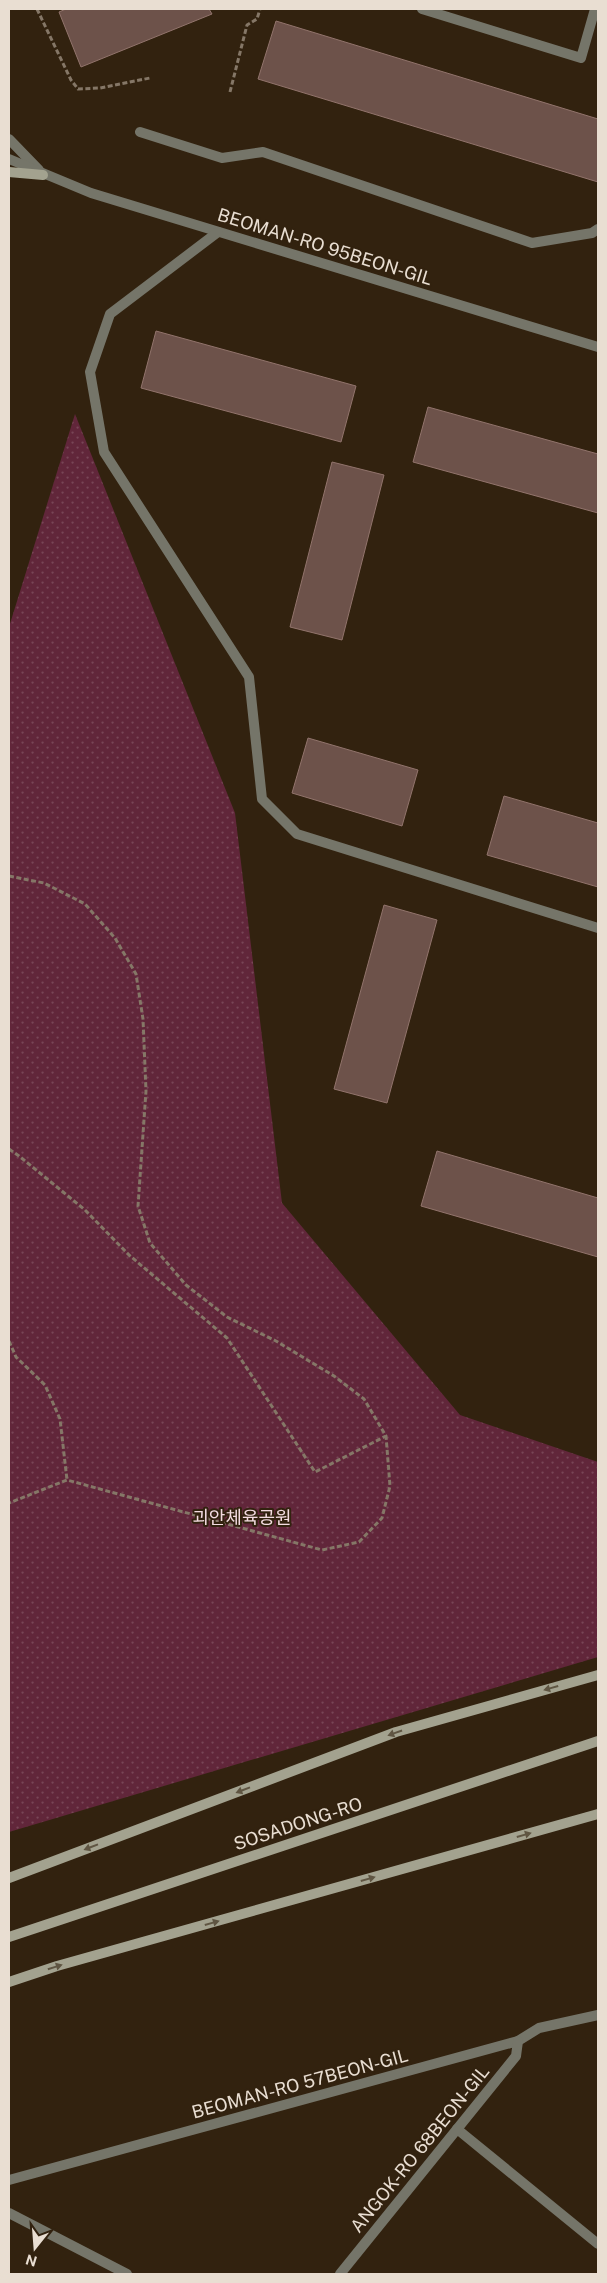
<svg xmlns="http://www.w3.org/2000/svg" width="607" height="2283" font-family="'Public Sans','Noto Sans KR',sans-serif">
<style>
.grass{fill:url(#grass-dots)}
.building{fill:#6d524a;stroke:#92746c}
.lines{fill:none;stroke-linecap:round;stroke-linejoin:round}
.path{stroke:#857767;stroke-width:3;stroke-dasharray:5 2.5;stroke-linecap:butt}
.lane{stroke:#757569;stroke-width:10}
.street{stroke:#757569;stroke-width:10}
.secondary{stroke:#a3a28f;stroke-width:10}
.oneway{fill:#5f5542}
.labels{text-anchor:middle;stroke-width:4;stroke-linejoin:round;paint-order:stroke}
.street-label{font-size:18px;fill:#e9ded2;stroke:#32220f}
.park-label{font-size:18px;fill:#f3dbe0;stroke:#32220f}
</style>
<defs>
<pattern id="grass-dots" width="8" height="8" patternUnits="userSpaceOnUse" patternTransform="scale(1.25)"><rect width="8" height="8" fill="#61263a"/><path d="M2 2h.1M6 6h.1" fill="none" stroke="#784556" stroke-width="1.8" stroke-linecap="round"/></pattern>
</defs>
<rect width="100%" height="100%" fill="#32220f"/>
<!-- grass -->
<polygon class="grass" points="75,414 235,813 282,1203 460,1415 598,1462 598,1657 9,1832 9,627"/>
<!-- building -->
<g class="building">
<polygon points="66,9 209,9 212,14 81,67 59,12"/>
<polygon points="276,21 598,119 598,182 258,79"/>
<polygon points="156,331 356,386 341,442 141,388"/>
<polygon points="428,407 598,454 598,513 413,462"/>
<polygon points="332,462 384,475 342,640 290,627"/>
<polygon points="308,738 418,770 402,826 292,793"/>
<polygon points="504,796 598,823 598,887 487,855"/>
<polygon points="384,905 437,920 387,1103 334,1089"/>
<polygon points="437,1151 598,1198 598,1257 421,1206"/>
</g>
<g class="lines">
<!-- path -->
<g class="path">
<polyline points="37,9 71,80 78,89 100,88 150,78"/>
<polyline points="230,92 247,25 257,19 260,9"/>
<polyline points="9,876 44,883 85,904 115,938 136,974 143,1019 146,1091 138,1206 150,1243 186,1285 227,1317 276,1341 334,1376 364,1399 386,1436 390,1486 382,1518 359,1542 322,1550 67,1480 9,1503"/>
<polyline points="9,1149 19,1156 85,1210 129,1255 227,1338 315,1472 386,1436"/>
<polyline points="9,1341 16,1357 45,1385 60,1419 67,1480"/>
</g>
<!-- lane -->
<g class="lane">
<polyline points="457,2129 598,2244"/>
<polyline points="9,2180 518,2041 539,2028 598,2015"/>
<polyline points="9,2213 127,2274"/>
<polyline points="340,2274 516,2056 518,2041"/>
</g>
<!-- street -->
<g class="street">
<polyline points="422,9 581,58 595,9"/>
<polyline points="140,132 222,158 263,152 532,243 592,233 598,229"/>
<polyline points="9,139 39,170"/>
<polyline points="9,159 91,193 598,347"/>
<polyline points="218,232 110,314 90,372 104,452 249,677 262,799 297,834 598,928"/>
</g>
<!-- secondary -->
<g class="secondary">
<polyline points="9,172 43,175"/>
<polyline points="9,1878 396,1732 598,1675"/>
<polyline points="9,1937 598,1741"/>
<polyline points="9,1982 57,1966 598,1814"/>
</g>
</g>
<!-- one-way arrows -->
<defs><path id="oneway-solid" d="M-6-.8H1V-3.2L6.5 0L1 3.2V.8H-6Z" transform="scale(1.25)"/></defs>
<g class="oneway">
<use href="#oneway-solid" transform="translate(551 1688) rotate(164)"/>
<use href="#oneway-solid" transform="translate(395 1733) rotate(161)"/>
<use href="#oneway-solid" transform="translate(243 1790) rotate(159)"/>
<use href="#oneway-solid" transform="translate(524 1835) rotate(-16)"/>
<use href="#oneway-solid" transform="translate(91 1847) rotate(159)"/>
<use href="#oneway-solid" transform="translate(368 1879) rotate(-16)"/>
<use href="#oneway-solid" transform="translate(212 1923) rotate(-16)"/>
<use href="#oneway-solid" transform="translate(55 1967) rotate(-17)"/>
</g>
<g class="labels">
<!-- street labels -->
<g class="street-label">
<text transform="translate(325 247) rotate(17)" y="6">BEOMAN-RO 95BEON-GIL</text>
<text transform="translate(298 1824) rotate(-18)" y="6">SOSADONG-RO</text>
<text transform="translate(300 2084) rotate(-15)" y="6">BEOMAN-RO 57BEON-GIL</text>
<text transform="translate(420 2149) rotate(-51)" y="6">ANGOK-RO 68BEON-GIL</text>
</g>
<!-- park labels -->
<g class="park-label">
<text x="242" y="1524">괴안체육공원</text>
</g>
</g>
<!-- border -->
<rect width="607" height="2283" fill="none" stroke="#e9ded2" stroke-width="20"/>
<!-- north arrow -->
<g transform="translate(35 2248) rotate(197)" stroke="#32220f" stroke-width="4" paint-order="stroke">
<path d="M0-4L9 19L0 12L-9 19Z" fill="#e9ded2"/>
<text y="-8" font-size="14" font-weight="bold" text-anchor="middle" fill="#e9ded2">N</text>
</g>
</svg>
